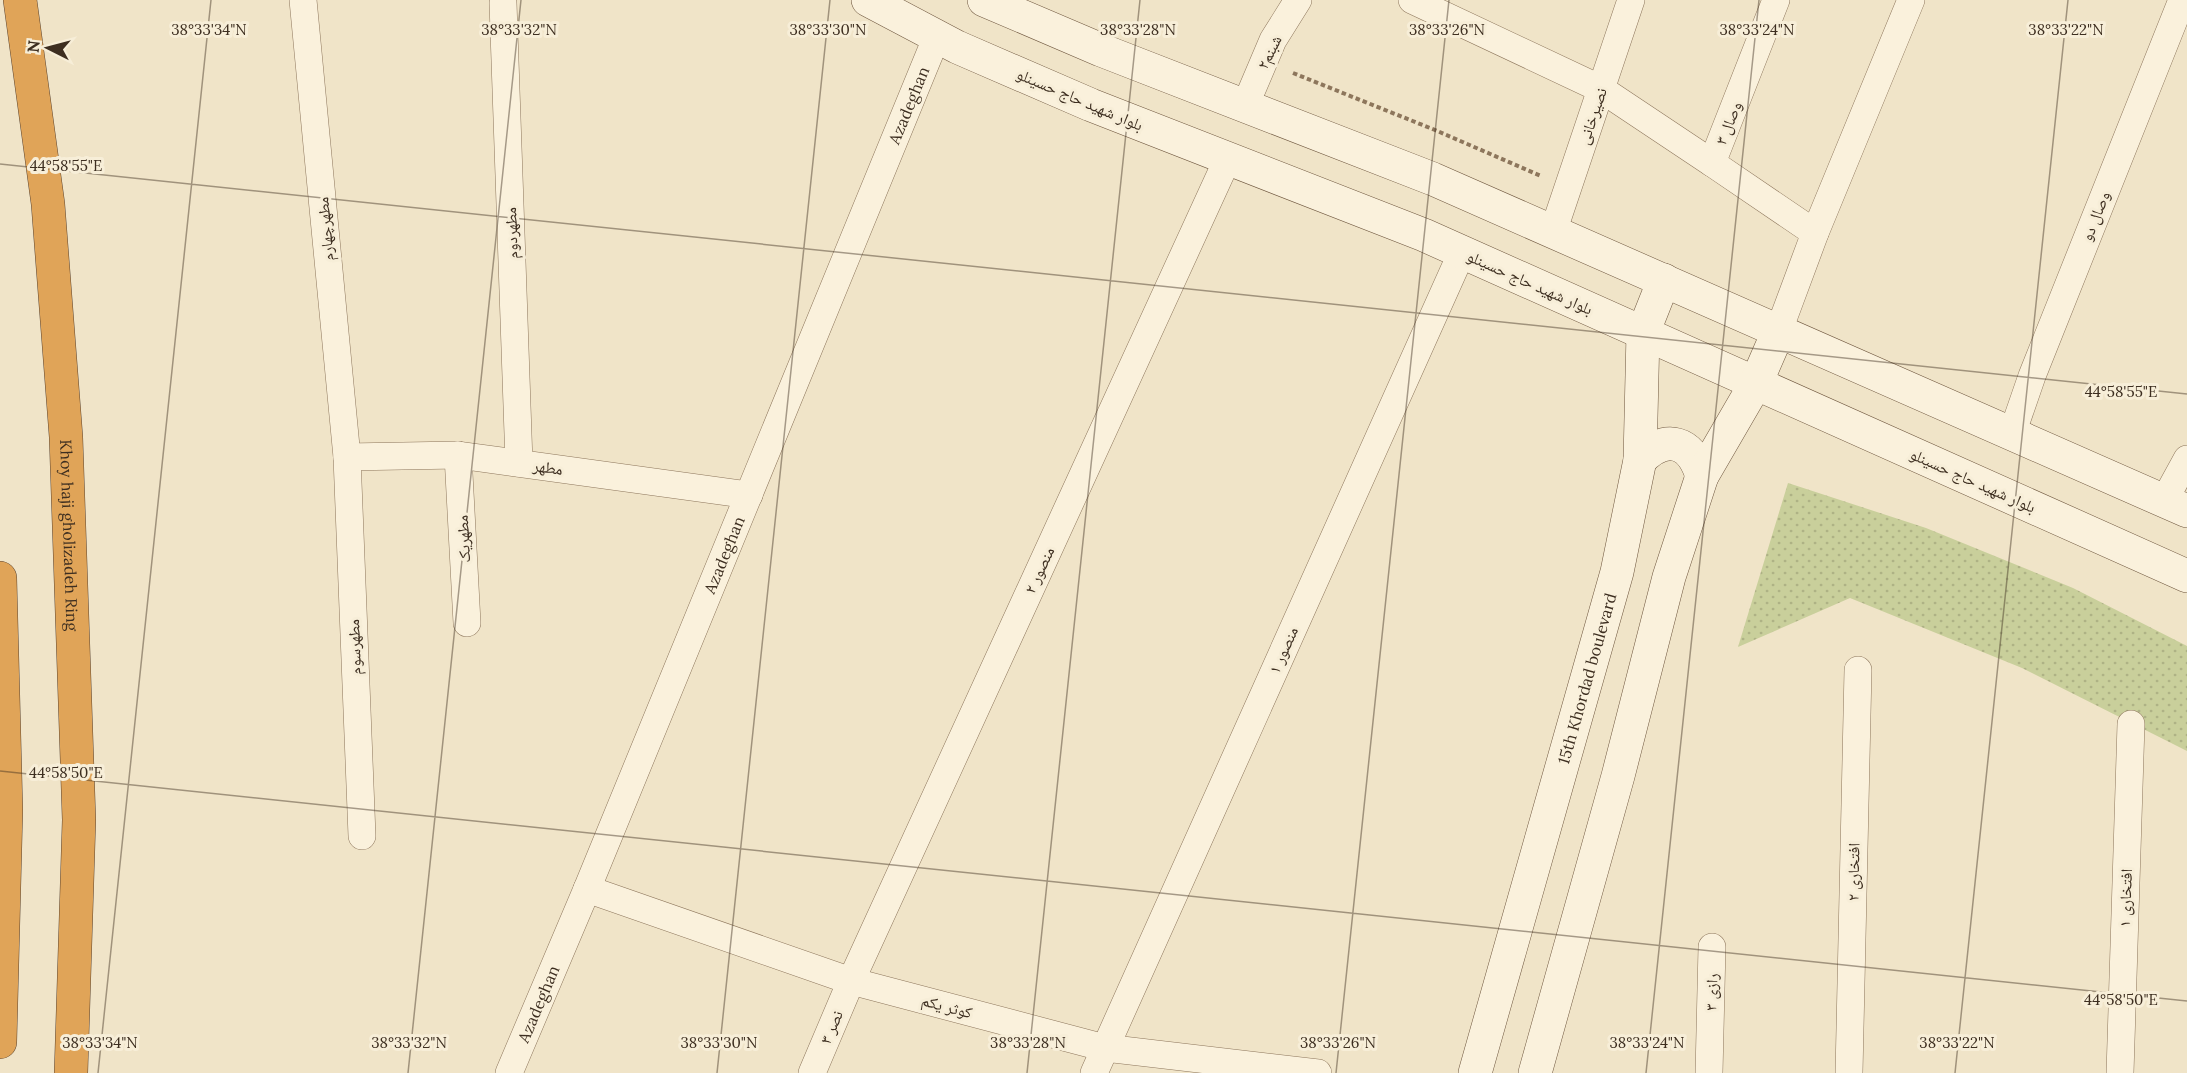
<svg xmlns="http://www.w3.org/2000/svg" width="2187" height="1073" font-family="Lora,'Noto Naskh Arabic',serif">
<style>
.grass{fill:url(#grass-dots)}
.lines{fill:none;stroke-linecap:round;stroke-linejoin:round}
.street-casing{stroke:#8d765c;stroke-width:28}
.secondary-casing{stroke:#6f573f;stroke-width:34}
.highway-casing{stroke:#5b4430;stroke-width:34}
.path{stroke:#8d765c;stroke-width:4;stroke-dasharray:4.5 3;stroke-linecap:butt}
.street{stroke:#faf1dc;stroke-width:27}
.secondary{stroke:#faf1dc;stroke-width:33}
.highway{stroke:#e0a458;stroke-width:33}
.ticks{fill:none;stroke:#3d2e20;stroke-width:1.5;stroke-opacity:0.45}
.labels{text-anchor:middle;stroke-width:6;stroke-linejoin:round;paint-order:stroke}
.street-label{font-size:16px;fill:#3d2e20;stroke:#f7eed8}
.ticks-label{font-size:15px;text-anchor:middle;fill:#3d2e20;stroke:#f7eed8;stroke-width:6;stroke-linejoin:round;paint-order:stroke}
</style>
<defs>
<pattern id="grass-dots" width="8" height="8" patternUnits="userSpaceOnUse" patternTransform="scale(1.5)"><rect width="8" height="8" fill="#c9cf9b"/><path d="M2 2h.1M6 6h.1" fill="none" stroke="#aeb285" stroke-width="1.8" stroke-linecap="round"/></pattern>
</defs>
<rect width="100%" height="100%" fill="#f0e4c8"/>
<!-- grass -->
<polygon class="grass" points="1788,483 1926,528 2073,588 2187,646 2187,751 2022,668 1850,598 1738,647"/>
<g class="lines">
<!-- street casing -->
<g class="street-casing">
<g id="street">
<polyline points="303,0 347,457 362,836"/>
<polyline points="1412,0 1601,89 1712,163"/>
<polyline points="1776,0 1712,163 1815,233"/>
<polyline points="503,3 519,463"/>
<polyline points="1245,106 1273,40 1298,0"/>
<polyline points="1553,232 1631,0"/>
<polyline points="1779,330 1815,233 1911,0"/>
<polyline points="2012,434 2032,376 2182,0"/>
<polyline points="458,455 467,623"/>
<polyline points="347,457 458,455 749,495"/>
<polyline points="2164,501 2187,459"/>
<polyline points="587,889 851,981 1105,1048 1318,1073"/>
<path id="s1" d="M 509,1073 L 587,889 L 937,36"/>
<polyline points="812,1073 851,981 1228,158"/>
<polyline points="1094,1073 1462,252"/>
<polyline points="1709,1073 1712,947"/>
<polyline points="1849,1073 1858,670"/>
<polyline points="2120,1073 2131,724"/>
</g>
</g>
<!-- secondary casing -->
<g class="secondary-casing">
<g id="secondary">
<polyline points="868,0 957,47 1091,105 1424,235 2187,576"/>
<polyline points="984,0 1101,50 1433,179 2187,511"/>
<path d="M 1640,460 C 1667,433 1691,441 1702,476"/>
<path id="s2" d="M 1475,1073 L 1617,572 L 1640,460 L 1643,333 L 1664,280"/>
<polyline points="1535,1073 1618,776 1669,577 1702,476 1756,383 1779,330"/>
</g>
</g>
<!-- highway casing -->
<g class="highway-casing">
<g id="highway">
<path id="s3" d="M 20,0 L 48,204 L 66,437 L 79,820 L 71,1073"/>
<polyline points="0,578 6,810 0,1042"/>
</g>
</g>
<!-- path -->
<polyline class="path" points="1293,73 1435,130 1541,176"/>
<!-- street -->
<use href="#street" class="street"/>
<!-- secondary -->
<use href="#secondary" class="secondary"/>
<!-- highway -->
<use href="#highway" class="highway"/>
</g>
<!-- ticks -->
<path class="ticks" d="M 0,164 L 2187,394M 0,771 L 2187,1001M 98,1073 L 211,0M 408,1073 L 521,0M 717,1073 L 830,0M 1027,1073 L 1140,0M 1336,1073 L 1449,0M 1646,1073 L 1759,0M 1955,1073 L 2068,0"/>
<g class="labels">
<!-- street labels -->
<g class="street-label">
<text transform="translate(1269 52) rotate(-64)" y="6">شبنم۲</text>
<text transform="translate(1080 99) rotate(23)" y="6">بلوار شهید حاج حسینلو</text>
<text dy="6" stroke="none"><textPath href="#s1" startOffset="1047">Azadeghan</textPath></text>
<text transform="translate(1592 116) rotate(-71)" y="6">نصیرخانی</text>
<text transform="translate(1728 123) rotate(-68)" y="6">وصال ۳</text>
<text transform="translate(2095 216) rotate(-68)" y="6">وصال دو</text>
<text transform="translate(325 229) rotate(-95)" y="6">مطهرچهارم</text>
<text transform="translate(511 233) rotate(-92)" y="6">مطهردوم</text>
<text transform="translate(1530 282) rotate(24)" y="6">بلوار شهید حاج حسینلو</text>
<text transform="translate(548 467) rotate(8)" y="6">مطهر</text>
<text transform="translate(1973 480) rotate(24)" y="6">بلوار شهید حاج حسینلو</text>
<text dy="6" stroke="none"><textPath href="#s3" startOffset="538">Khoy haji gholizadeh Ring</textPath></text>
<text transform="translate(463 539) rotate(-93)" y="6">مطهریک</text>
<text dy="6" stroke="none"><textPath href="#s1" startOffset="561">Azadeghan</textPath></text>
<text transform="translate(1039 570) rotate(-65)" y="6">منصور ۲</text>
<text transform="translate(354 647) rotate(-92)" y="6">مطهرسوم</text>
<text transform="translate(1283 650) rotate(-66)" y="6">منصور ۱</text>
<text dy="6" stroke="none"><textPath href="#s2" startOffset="410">15th Khordad boulevard</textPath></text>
<text transform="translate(1853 872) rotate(-89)" y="6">افتخاری ۲</text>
<text transform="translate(2125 898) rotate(-88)" y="6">افتخاری ۱</text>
<text transform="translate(1711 992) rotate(-88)" y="6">رازی ۳</text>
<text dy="6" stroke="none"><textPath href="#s1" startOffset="75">Azadeghan</textPath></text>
<text transform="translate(947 1006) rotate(15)" y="6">کوثر یکم</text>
<text transform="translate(831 1027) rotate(-67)" y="6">نصر ۳</text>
</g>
</g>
<g class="ticks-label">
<text x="209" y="35">38°33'34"N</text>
<text x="519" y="35">38°33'32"N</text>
<text x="828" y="35">38°33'30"N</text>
<text x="1138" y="35">38°33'28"N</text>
<text x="1447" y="35">38°33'26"N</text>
<text x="1757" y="35">38°33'24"N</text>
<text x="2066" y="35">38°33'22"N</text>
<text x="66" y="171">44°58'55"E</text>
<text x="2121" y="397">44°58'55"E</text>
<text x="66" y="778">44°58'50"E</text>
<text x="2121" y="1005">44°58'50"E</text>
<text x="100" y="1048">38°33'34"N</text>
<text x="409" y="1048">38°33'32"N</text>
<text x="719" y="1048">38°33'30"N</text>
<text x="1028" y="1048">38°33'28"N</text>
<text x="1338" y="1048">38°33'26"N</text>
<text x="1647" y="1048">38°33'24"N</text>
<text x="1957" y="1048">38°33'22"N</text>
</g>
<!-- north arrow -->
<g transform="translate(48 48) rotate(276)" stroke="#f7eed8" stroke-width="4.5" paint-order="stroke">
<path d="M0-4.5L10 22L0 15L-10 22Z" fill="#3d2e20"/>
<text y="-9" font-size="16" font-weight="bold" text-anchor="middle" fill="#3d2e20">N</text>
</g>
</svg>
